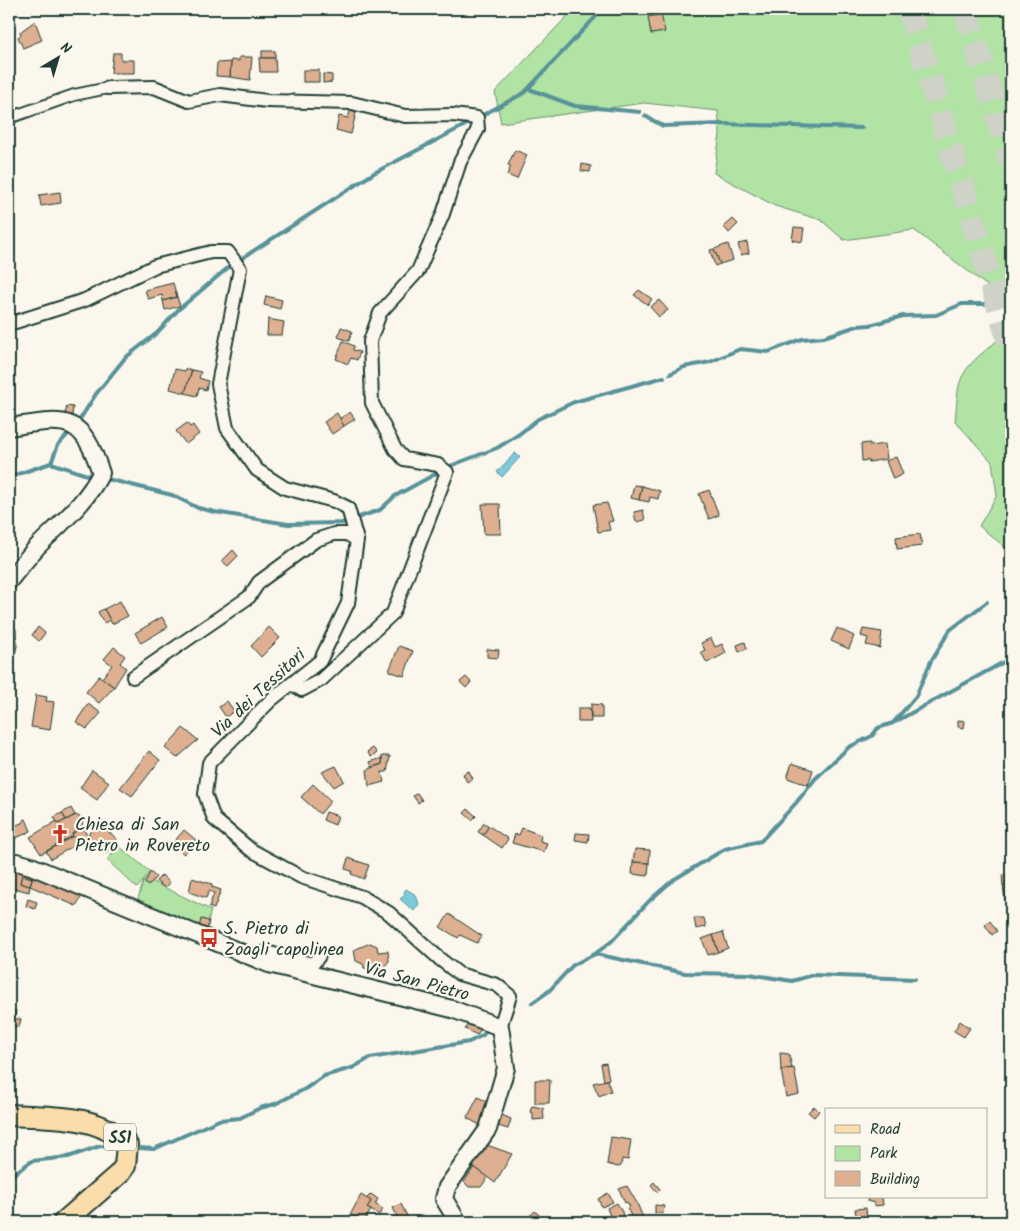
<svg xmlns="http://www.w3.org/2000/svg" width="1020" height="1231" font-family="Kalam,sans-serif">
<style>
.green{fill:#b0e3a4;stroke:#68906c}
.water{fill:#7ecadd;stroke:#589299}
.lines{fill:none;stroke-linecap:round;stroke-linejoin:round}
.stream{stroke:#589299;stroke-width:4}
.building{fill:#deaf90;stroke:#1f3d34}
.motorway-tunnel{stroke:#cfd2c7;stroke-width:24;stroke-dasharray:24 12;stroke-linecap:butt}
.pedestrian-casing{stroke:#1f3d34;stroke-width:14}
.minor-casing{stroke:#1f3d34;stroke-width:16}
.tertiary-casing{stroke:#1f3d34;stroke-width:20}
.primary-casing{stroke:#1f3d34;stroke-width:24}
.pedestrian{stroke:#fbf7ec;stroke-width:10}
.minor{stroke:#fbf7ec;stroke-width:12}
.tertiary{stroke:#fbf7ec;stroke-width:16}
.primary{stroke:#faddab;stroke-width:20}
.labels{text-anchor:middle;stroke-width:4.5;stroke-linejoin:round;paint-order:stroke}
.shield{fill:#fbf7ec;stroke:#61756b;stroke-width:1}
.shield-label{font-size:16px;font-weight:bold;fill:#1f3d34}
.street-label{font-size:18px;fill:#1f3d34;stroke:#fbf7ec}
.poi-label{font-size:18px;fill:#1f3d34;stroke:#fbf7ec;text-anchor:start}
</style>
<rect width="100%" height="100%" fill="#fbf7ec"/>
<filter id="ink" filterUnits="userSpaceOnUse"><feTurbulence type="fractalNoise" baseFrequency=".02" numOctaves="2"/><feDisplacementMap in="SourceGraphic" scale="10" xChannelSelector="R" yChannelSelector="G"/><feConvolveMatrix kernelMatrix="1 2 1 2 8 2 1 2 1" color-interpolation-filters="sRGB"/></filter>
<g filter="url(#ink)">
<!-- green -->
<g class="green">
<polygon points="574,9 1011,9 1011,300 990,288 914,230 844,240 821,220 775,206 714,173 720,134 718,111 644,103 501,123 495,92"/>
<path d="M 1011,326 L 1011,552 L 979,526 L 997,495 L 992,462 L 955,421 C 957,408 956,389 962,377 C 972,356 998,344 1011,326 Z"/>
<polygon points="119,846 150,872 145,878 211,910 204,937 135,908 144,880 137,888 107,860"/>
</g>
<!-- water -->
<g class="water">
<polygon points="515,453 520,457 502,477 497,472"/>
<polygon points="406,889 416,895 419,904 414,911 400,899 405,894 404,892"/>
</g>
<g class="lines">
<!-- stream -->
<g class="stream">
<polyline points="529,89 575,106 640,112"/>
<polyline points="645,116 663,126 721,124 862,128"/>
<polyline points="479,117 524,93 603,9"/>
<polyline points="670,374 684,367 710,362 740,349 768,352 802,339 824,337 857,326 870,325 903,316 936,315 962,304 990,304 1011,300"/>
<polyline points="77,424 96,394 125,358 157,333 178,310 230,266 374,173 471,122"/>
<polyline points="51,463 58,445 71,431"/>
<polyline points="9,477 51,463 87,475 94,475"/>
<polyline points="103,478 172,495 198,508 215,512 288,524 342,523 380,510 395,496 450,466 497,448 518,435 538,419 574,402 664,377"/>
<polyline points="895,722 1011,658"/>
<polyline points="595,954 685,973 749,974 792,981 813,975 915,979"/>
<polyline points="532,1003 549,991 573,965 595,954 612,941 650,900 673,880 725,849 761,841 796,803 815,779 849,747 872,736 878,728 893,723 916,696 931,661 950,630 987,602"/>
<polyline points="139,1148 154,1149 219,1120 240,1118 260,1108 275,1104 305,1089 324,1076 352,1068 370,1058 469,1042 483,1035 487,1030"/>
<polyline points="9,1177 32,1161 68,1157 100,1146 114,1148"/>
</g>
</g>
<!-- building -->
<g class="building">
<polygon points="661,14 665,32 651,34 648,17"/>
<polygon points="35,21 42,40 23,48 18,37 21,35 20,32"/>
<rect x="262" y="51" width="13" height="7"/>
<polygon points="113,53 121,53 121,60 134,60 134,73 111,73"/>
<polygon points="239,57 252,57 250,80 230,77 231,60 239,61"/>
<polygon points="259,58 275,58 276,72 260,72"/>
<polygon points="231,62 230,77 216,76 217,63"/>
<rect x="303" y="70" width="16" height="12"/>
<polygon points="323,74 332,75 332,82 323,83"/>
<polygon points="350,111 356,113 351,134 336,130 339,116 348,118"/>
<polygon points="515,150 527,155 517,179 507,175 511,166 508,165"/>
<polygon points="582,164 591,166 590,172 581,171"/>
<polygon points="60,192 61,203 41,206 39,195"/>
<polygon points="733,219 738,224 729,233 724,227"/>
<polygon points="794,227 804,228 802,242 792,240"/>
<polygon points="747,242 749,253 741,255 738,244"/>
<polygon points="728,244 733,260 720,264 714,249"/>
<polygon points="714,249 720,264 715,266 710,250"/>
<polygon points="173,283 177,297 163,301 162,295 148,299 145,290"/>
<polygon points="639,290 652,299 648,305 634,295"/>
<polygon points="266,296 282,300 280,309 264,305"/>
<polygon points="177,297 180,306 165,310 163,301"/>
<polygon points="659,300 668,310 659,317 650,307"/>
<polygon points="268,319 284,322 282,335 267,335"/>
<polygon points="341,327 352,331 349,341 338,337"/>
<polygon points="343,341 354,346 353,350 360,352 357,360 351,358 348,364 336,359"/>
<polygon points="175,369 185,371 185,369 192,370 185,393 170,389"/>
<polygon points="192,370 201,372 199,378 208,381 206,390 199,388 197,396 185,393"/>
<polygon points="67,406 73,407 72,415 65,414"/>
<polygon points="350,412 355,419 344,426 339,419"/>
<polygon points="337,413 344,426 332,434 324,422"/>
<polygon points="187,423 190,427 193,425 199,434 186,444 176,431"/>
<polygon points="870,443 870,446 885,444 887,459 869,462 868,460 862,461 861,444"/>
<polygon points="896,457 903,474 893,479 886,461"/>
<polygon points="634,485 642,486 639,500 631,498"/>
<polygon points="642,486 660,491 658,499 650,497 649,502 639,500"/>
<polygon points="709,490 719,515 709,519 699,494"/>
<polygon points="607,503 613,521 608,522 610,530 598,532 593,505"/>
<polygon points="482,504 500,504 501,534 484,534"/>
<polygon points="643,510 645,520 636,522 634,512"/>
<polygon points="920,534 922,546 897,549 896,537"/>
<polygon points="233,550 238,556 228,566 222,561"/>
<polygon points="120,601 128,616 112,624 104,609"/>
<polygon points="104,609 110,620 104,623 98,612"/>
<polygon points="162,617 168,627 141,643 135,633"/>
<polygon points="11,625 16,629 17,646 13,662 9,669 9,628"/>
<polygon points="38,627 45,633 39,641 32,635"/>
<polygon points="269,627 280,638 261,657 251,646"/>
<polygon points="837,628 854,636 849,649 831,641"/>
<polygon points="863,629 882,632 880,648 866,645 868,638 861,636"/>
<polygon points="711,638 715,647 722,644 726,653 707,663 701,652 705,650 701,643"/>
<polygon points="745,642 747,649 739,652 737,645"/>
<polygon points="399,646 413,651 404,676 389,671"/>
<polygon points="114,647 125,656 120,663 126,668 114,687 102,678 112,665 104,659"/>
<polygon points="487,649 499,650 498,658 487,657"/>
<polygon points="99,676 114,687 99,703 86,692"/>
<polygon points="466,677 471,682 466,688 460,682"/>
<polygon points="36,695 47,697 46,701 54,702 50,730 31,727"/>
<polygon points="227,701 234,711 226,717 219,707"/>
<polygon points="88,704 101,713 87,729 76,722"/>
<polygon points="591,704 602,705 602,718 591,718"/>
<polygon points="578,708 590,708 591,722 578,722"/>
<polygon points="958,720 965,721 964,728 958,727"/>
<polygon points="183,728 198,740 177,758 165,748"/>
<polygon points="373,748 377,753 371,757 367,752"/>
<polygon points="149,751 160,760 132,796 120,788"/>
<polygon points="382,756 390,756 387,772 382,772 384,782 369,786 367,770 382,764"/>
<polygon points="382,758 382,764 372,767 370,762"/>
<polygon points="792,763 813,770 808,785 787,778"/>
<polygon points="336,766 344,781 334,787 322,772"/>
<polygon points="92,770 109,782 97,800 80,788"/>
<polygon points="469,771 473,779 467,782 463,774"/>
<polygon points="313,784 331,801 320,814 301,797"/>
<polygon points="417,793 422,800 418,803 413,796"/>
<polygon points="71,808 75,815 66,820 62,813"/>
<polygon points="468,809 476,816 472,820 464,813"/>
<polygon points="326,812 338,816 335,825 323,820"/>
<polygon points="62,813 66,820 58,824 54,817"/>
<polygon points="76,815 83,819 82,827 72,834 73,836 41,854 30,837 57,821 58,824"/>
<polygon points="26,819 31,831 10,841 9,828 24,822 23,820"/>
<polygon points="99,823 117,839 106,853 89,838 88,834"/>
<polygon points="484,823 489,826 483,835 478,832"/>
<polygon points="489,826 508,839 502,848 483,835"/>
<polygon points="82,827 89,838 77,844 72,834"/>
<polygon points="522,828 541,835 540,841 547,843 544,852 512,843 515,834 519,835"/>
<polygon points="184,830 196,840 184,854 172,844"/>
<polygon points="576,833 589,834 588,842 575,840"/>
<polygon points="73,836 77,844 51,859 46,852"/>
<polygon points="635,849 650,850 649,863 633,862"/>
<polygon points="348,858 369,865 364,879 351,874 352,871 345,869"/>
<polygon points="633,862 649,863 648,876 632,874"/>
<polygon points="13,868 34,872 32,878 22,875 20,883 30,886 29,892 14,888 12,894 9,894"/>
<polygon points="34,872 83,894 76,906 30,886"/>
<polygon points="150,872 156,877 148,886 145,883"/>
<polygon points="22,875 32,878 30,886 20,883"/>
<polygon points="162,875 170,883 165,888 156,881"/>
<polygon points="1002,875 1011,875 1011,884 1003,886"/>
<polygon points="192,878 212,884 212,887 221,890 214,909 209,907 214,893 209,891 206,898 189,892"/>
<polygon points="1011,884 1011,898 1005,899 1003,886"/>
<polygon points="1011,898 1011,919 1010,919 1005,899"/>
<polygon points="28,899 37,902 35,909 26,906"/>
<polygon points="449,914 482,936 477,943 460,935 458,938 440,927"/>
<polygon points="694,918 704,918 706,927 696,929"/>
<polygon points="201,919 209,921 207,930 199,928"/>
<polygon points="990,921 997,931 992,935 985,925"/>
<polygon points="723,932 728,948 718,952 713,935"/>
<polygon points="713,935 718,952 708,955 702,939"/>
<polygon points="370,943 377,946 378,952 388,951 389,961 381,971 364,968 363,964 356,961 354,950"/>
<polygon points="9,1009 16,1011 14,1019 21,1019 19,1027 9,1025"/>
<polygon points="470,1019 484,1025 477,1035 465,1029"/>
<polygon points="960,1021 970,1028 964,1037 954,1031"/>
<polygon points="780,1053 789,1054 792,1068 781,1070"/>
<polygon points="606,1063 609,1079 604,1081 601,1064"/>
<polygon points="794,1068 799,1094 786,1097 781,1070"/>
<polygon points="535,1080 550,1080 549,1103 535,1103"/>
<polygon points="607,1080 611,1091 599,1096 593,1083"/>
<polygon points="478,1097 491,1104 480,1125 467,1118"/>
<polygon points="532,1106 543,1108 544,1119 533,1120 533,1113 530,1112"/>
<polygon points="814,1106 819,1111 814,1117 808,1112"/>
<polygon points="502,1115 511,1119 508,1129 498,1126"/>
<polygon points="611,1137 631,1140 628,1160 622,1159 621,1166 618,1167 607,1164"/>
<polygon points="487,1145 512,1154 495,1183 473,1166"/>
<polygon points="474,1167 488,1177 481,1187 469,1187 464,1182"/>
<polygon points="654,1182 660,1189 657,1192 651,1185"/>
<polygon points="627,1186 637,1203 644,1220 634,1222 627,1208 630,1207 627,1202 625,1203 619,1189"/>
<polygon points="608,1193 613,1202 602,1207 598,1199"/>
<polygon points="371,1194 378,1199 375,1204 383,1209 379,1215 367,1208 371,1201 366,1199"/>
<polygon points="361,1195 371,1201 367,1208 371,1210 364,1222 350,1215"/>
<polygon points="868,1197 882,1197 883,1205 874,1206 874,1203 867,1201"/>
<polygon points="617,1203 622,1212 625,1222 612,1222 607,1208"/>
<polygon points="401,1204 410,1222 384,1222 397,1216 393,1208"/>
<polygon points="655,1205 664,1206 663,1214 655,1213"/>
<polygon points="866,1208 867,1220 857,1221 855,1209"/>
<polygon points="535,1211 546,1222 523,1222"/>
<polygon points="437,1216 441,1222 426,1222"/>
</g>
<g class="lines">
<!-- motorway-tunnel -->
<g class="motorway-tunnel">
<polyline points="909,9 1011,348"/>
<polyline points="965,9 1011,162"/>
</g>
<!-- pedestrian casing -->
<g class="pedestrian-casing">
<polyline id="pedestrian" points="9,118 74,95 108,88"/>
</g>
<!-- minor casing -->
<g class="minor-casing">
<g id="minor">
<polyline points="108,88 154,87 189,101 220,95 267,101 352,103 405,116 453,115 477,118 478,129 460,162 443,214 418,271 380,313 370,341 372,403 395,449 404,459 438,465 447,472 393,613 321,680 302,690 292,684"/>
<polyline points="9,324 85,300 155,266 211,252 228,252 240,269 218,384 227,428 257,470 285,488 334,501 348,508 357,540 348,603 320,661 271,700 209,763 205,794 214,819 251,850 301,877 362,897 389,913 441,960 459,974 497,985 510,996 500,1027"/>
<polyline points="133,677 249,597 259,582 316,540 334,534 347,534 357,540"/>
<polyline points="251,957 266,952 313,964 319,956"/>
</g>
</g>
<!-- tertiary casing -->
<g class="tertiary-casing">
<g id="tertiary">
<path d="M 9,427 C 65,419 81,412 101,473 C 86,503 60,524 37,547 C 27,558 18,570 9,581"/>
<polyline points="9,864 17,862 31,866 269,964 452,1009 500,1027 506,1068 488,1129 447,1187 444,1199 458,1222"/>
</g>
</g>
<!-- primary casing -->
<g class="primary-casing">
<path id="primary" d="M 9,1115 C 49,1118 99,1113 127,1145 L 125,1166 L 119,1174 L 64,1222"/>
</g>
<!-- pedestrian -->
<use href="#pedestrian" class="pedestrian"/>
<!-- minor -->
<use href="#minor" class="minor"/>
<!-- tertiary -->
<use href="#tertiary" class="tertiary"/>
<!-- primary -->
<use href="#primary" class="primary"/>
</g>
</g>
<!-- icons -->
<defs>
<g id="church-bare" transform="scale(1.5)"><path d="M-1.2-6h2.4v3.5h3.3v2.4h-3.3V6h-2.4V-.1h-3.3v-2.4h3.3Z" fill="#c8321e" stroke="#fbf7ec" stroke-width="2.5" paint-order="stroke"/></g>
<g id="bus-bare" transform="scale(1.5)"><path d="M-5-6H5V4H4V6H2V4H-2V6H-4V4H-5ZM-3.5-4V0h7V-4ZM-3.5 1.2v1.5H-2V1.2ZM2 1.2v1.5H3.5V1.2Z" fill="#c8321e" stroke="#fbf7ec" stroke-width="2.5" paint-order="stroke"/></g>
</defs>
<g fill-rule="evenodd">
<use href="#church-bare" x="60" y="834"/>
<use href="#bus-bare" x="209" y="938"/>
</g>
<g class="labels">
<!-- shield labels -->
<rect class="shield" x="104" y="1123.5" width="32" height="27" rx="4"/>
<g class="shield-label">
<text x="120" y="1143">SS1</text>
</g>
<!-- street labels -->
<g class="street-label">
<text transform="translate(258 693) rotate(-43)" y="6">Via dei Tessitori</text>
<text transform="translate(417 981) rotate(15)" y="6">Via San Pietro</text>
</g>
<!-- poi labels -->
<g class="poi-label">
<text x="75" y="830">Chiesa di San<tspan x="75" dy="21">Pietro in Rovereto</tspan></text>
<text x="224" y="934">S. Pietro di<tspan x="224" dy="21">Zoagli capolinea</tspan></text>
</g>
</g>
<!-- margin -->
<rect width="1020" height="1231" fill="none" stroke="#fbf7ec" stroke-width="30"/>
<rect x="15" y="15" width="990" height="1201" fill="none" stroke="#1f3d34" stroke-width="2" filter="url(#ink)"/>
<!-- legend -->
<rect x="825" y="1108" width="162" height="90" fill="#fbf7ec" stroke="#a3ada2"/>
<rect x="835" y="1125" width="25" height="8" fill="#faddab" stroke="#a3ada2"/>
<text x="870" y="1134" font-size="15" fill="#1f3d34">Road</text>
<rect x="835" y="1146" width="25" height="15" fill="#b0e3a4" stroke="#a3ada2"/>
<text x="870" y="1158" font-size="15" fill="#1f3d34">Park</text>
<rect x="835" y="1171" width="25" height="15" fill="#deaf90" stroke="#a3ada2"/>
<text x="870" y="1184" font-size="15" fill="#1f3d34">Building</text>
<!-- north arrow -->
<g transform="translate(58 58) rotate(38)" stroke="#fbf7ec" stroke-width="4" paint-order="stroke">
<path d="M0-4L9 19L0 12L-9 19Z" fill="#1f3d34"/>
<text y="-8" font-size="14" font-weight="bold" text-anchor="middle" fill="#1f3d34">N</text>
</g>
</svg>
